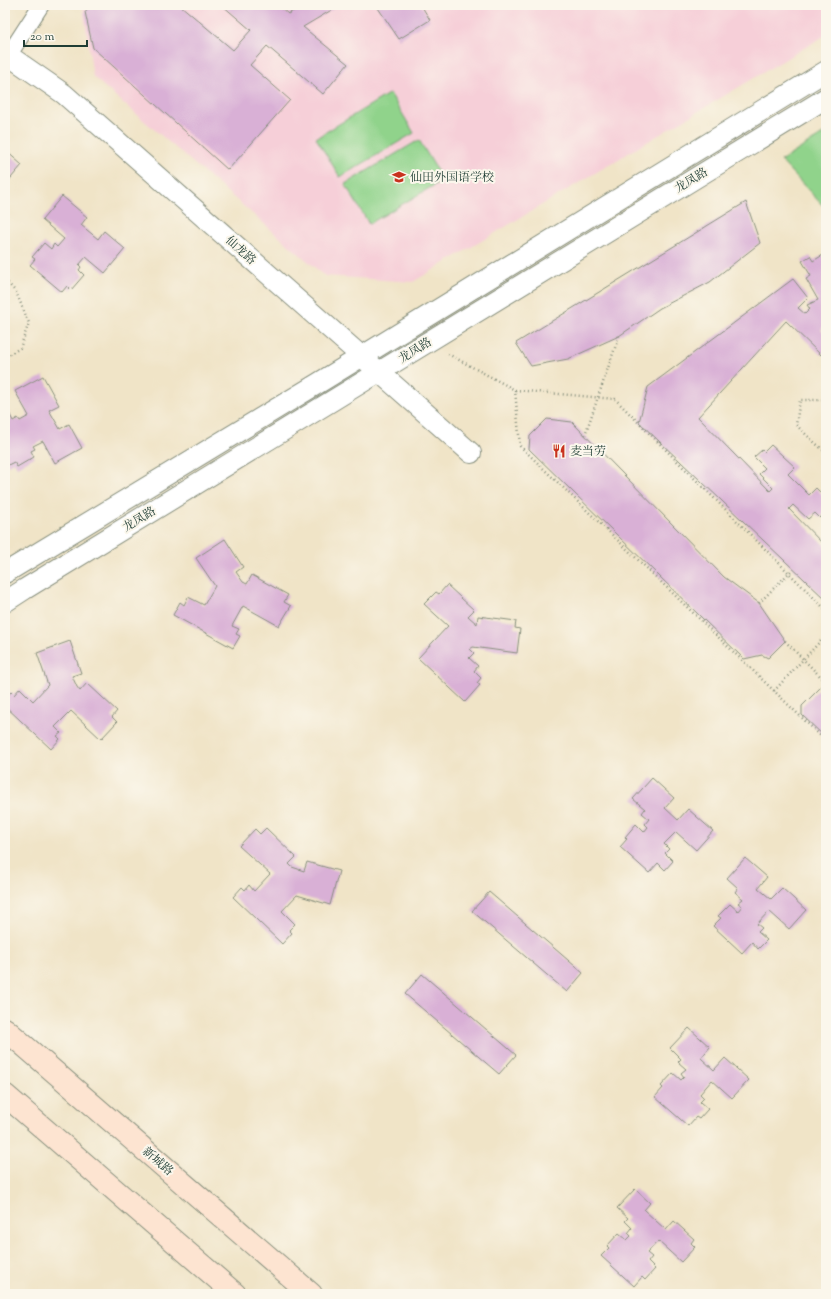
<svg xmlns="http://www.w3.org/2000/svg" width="831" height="1299" font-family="'Sorts Mill Goudy','Noto Serif SC',serif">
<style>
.built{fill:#f6cfd8}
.green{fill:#90d38b;stroke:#588860}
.building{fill:#d9b0d6}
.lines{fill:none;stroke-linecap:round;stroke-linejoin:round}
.minor-casing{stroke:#88907e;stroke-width:18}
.tertiary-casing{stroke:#88907e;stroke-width:22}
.secondary-casing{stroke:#88907e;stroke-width:24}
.path{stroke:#88907e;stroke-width:2.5;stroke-dasharray:1 3;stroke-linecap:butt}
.minor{stroke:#fff;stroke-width:16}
.tertiary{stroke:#fff;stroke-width:20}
.secondary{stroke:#fde4d1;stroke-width:22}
.path-bridge{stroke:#88907e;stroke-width:2.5;stroke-dasharray:1 3;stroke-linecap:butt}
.labels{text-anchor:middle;stroke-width:4;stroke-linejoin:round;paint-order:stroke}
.poi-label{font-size:12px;fill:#1f3d34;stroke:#fbf7ec;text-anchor:start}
.street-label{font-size:12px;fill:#1f3d34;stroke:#fbf7ec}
</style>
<rect width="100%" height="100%" fill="#fbf7ec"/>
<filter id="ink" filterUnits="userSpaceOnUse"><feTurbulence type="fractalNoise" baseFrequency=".025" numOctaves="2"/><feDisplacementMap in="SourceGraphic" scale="8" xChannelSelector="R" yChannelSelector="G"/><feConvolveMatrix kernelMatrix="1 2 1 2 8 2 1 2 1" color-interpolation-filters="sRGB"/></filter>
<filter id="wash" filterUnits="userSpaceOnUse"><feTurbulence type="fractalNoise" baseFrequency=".012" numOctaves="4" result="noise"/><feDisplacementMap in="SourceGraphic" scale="16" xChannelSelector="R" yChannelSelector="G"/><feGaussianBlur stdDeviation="0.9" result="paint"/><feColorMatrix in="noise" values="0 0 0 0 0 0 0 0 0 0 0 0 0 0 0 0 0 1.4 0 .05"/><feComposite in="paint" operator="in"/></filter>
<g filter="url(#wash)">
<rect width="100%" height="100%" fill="#f0e4c7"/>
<!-- built -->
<polygon class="built" points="84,5 826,5 826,35 413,282 325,276 93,77 83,7"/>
<!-- green -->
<g class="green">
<polygon points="390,93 414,133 340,177 316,138"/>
<polygon points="826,132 826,209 781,161"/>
<polygon points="419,140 443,180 369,224 345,184"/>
</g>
<g id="blocks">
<!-- building -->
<g class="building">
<polygon points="90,5 180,5 233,50 251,30 222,5 278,5 288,14 304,5 340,5 303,27 348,64 323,94 267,46 250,65 290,100 228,170 93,48 85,12"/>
<polygon points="376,5 421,5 430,20 399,39"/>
<polygon points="5,150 22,165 5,185"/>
<polygon points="62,196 87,217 81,225 98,239 104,231 125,249 105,273 86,257 79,265 81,267 79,270 84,275 71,290 67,286 62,292 30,265 35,259 32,257 44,243 51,249 54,244 57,247 64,239 42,220"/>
<polygon points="746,202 760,243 710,282 660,308 619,336 568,359 531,366 516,343"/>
<polygon points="823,255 826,259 826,324 821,330 826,335 826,350 821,355 786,321 698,417 770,491 773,488 759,474 765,468 754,457 762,450 764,452 771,445 795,467 788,474 809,495 816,488 826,498 826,512 820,518 815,513 808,519 793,505 789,509 826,547 826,600 639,422 648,387 793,279 808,298 798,308 805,314 810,309 807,305 818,300 806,279 811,276 802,261 810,256 813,261"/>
<polygon points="43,376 59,405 49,410 60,429 69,424 82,448 55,463 43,441 33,446 35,449 31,451 34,457 17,467 14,462 8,465 5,460 5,415 9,413 13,421 18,418 20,421 29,416 15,391"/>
<polygon points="547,419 572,422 724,577 759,603 785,641 768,658 762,655 744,659 529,449 530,436"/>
<polygon points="225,539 243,567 236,572 243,582 247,584 252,575 288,595 284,602 291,606 279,626 243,606 232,626 239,629 236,634 240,636 233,648 173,615 180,602 184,605 188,597 204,605 215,586 196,558"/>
<polygon points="447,585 474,610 468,616 477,624 478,616 516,621 515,628 520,629 517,653 473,647 470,649 474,653 469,658 478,666 474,671 481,678 477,683 480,685 465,702 418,658 448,626 424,604 436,592 439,594"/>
<polygon points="70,641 81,673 72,676 77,687 80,691 87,683 117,711 112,717 117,722 101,739 71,711 55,727 61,733 57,736 60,739 51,749 5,706 5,698 11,692 14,695 20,688 33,701 48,685 37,653"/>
<polygon points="826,682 826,738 802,715 802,706"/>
<polygon points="652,778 674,798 665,808 678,820 688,809 713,831 696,850 676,832 664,844 669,849 665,853 673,861 665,870 658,863 649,873 620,847 627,839 625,837 636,824 644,832 648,827 645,824 649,819 642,813 645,809 633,799"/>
<polygon points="266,828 296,857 289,864 292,867 304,871 307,862 339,871 330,905 297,895 282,911 295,924 289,930 292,933 282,944 233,897 242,887 245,890 249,885 254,891 270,874 239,846 255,829 260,834"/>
<polygon points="745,858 767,877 758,888 771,899 782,888 806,910 789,929 769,911 757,924 762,928 758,932 767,940 758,949 752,942 742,953 713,926 721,918 718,916 730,904 738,911 742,906 738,903 743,899 735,892 738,888 727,878"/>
<polygon points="489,892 583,973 567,992 472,911"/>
<polygon points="422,974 516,1055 499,1074 405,994"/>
<polygon points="689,1028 710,1047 701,1058 714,1070 725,1058 749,1080 732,1098 712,1080 700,1094 704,1098 700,1102 708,1109 699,1119 696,1117 688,1126 655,1097 663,1088 661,1086 673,1073 681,1080 684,1077 681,1073 686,1069 678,1062 681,1059 670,1048"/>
<polygon points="635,1189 650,1203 644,1210 666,1230 674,1221 694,1239 691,1243 695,1247 681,1262 658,1241 647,1253 652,1257 648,1262 655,1269 645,1280 642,1277 634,1286 601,1256 609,1248 607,1246 619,1233 627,1240 631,1236 628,1233 632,1228 625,1221 628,1218 617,1208"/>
</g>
</g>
</g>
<g filter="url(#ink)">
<use href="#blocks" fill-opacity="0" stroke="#88907e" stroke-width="1"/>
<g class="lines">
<!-- minor casing -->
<g class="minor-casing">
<polyline id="minor" points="8,56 41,5"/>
</g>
<!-- tertiary casing -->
<g class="tertiary-casing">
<g id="tertiary">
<polyline points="5,53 64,94 471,453"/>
<polyline points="5,573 317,384 826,71"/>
<polyline points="5,602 25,589 826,98"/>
</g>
</g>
<!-- secondary casing -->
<g class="secondary-casing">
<g id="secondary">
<polyline points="5,1029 311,1294"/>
<polyline points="5,1095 235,1294"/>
</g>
</g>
<!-- path -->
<g class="path">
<polyline points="5,280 16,292 29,323 20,348 5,357"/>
<polyline points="448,354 515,390 615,399 826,610"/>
<polyline points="515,390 520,446 826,741"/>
<polyline points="826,399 825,400 800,400 796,425 826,453"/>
<polyline points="774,691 826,635"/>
</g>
<!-- minor -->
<use href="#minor" class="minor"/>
<!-- tertiary -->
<use href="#tertiary" class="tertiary"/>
<!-- secondary -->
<use href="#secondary" class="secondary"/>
<!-- path-bridge -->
<g class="path-bridge">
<polyline points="585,435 619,336"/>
<polyline points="759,603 793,569"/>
<polyline points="785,641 826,682"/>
</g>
</g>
</g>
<!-- icons -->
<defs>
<g id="school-bare" transform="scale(1.08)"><path d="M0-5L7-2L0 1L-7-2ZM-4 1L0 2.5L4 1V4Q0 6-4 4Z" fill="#c8321e" stroke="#fbf7ec" stroke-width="2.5" paint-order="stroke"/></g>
<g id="restaurant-bare" transform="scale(1.08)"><path d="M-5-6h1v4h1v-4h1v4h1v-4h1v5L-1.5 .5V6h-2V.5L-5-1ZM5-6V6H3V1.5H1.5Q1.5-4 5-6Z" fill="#c8321e" stroke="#fbf7ec" stroke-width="2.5" paint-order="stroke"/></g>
</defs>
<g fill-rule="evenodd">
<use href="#school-bare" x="399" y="177"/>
<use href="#restaurant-bare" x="559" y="451"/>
</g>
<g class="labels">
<!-- poi labels -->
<g class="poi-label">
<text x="410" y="181">仙田外国语学校</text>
<text x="570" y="455">麦当劳</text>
</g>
<!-- street labels -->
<g class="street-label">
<text transform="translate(691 180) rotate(-31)" y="4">龙凤路</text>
<text transform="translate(241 250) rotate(42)" y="4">仙龙路</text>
<text transform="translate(415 350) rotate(-32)" y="4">龙凤路</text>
<text transform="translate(139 519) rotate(-31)" y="4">龙凤路</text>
<text transform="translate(158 1161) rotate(41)" y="4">新城路</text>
</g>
</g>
<!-- margin -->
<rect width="831" height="1299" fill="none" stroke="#fbf7ec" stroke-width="20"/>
<!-- scale -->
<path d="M24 40v6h63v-6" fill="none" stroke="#1f3d34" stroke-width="2"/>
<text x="30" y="40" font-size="12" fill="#1f3d34" stroke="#fbf7ec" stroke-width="3" paint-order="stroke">20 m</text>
</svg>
